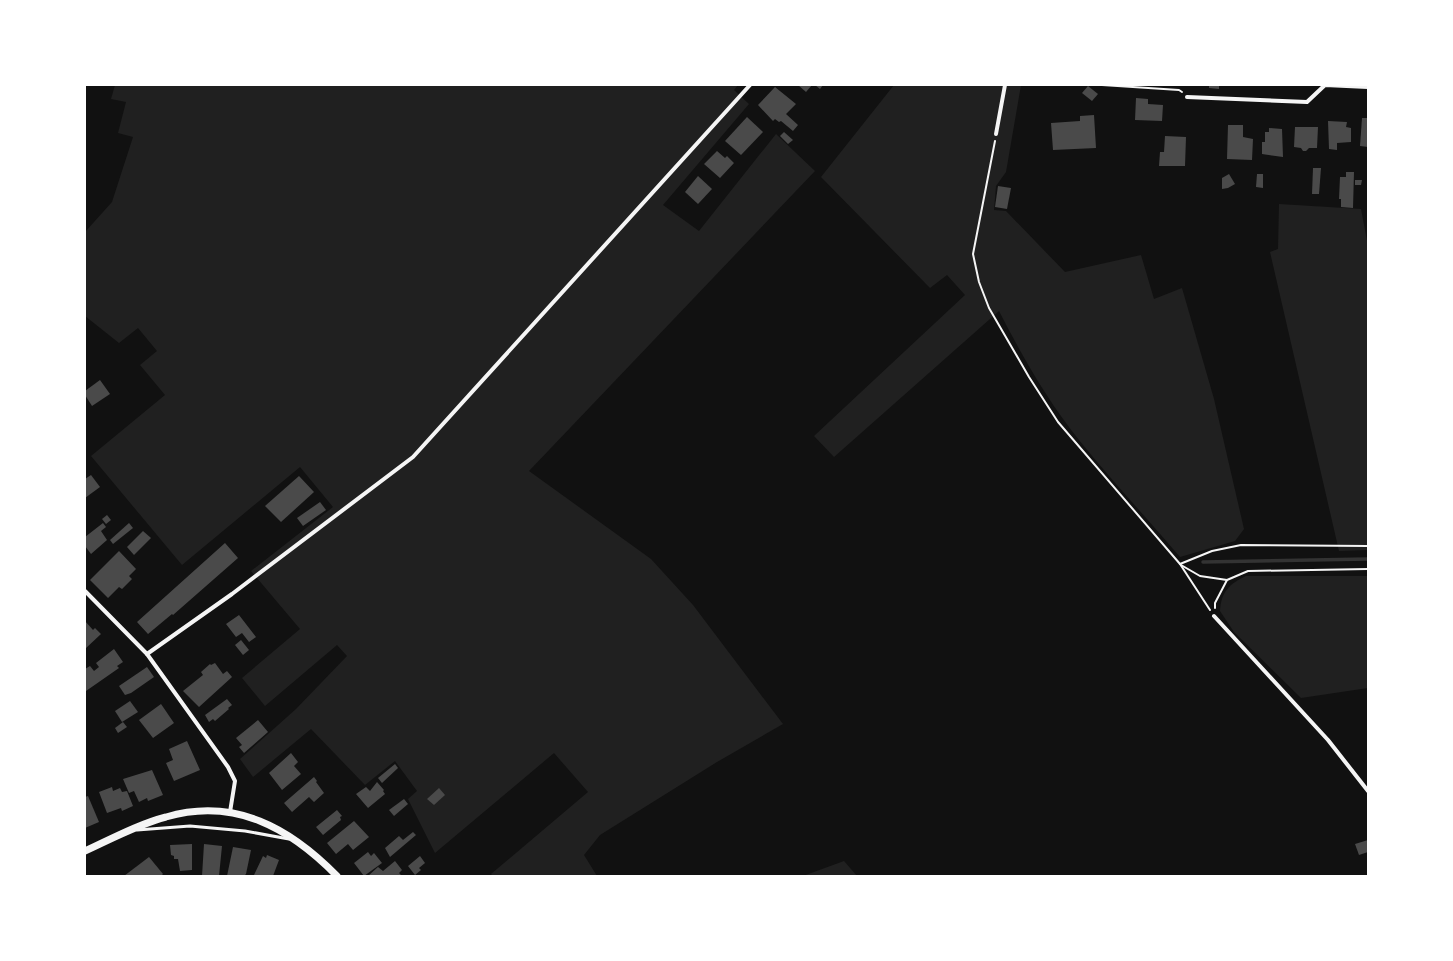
<svg xmlns="http://www.w3.org/2000/svg" width="1453" height="961" font-family="'Source Serif 4',serif">
<style>
.green{fill:#202020}
.lines{fill:none;stroke-linecap:round;stroke-linejoin:round}
.stream{stroke:#333;stroke-width:3.5}
.building{fill:#4a4a4a}
.path{stroke:#f5f5f5;stroke-width:2}
.service{stroke:#f5f5f5;stroke-width:3}
.minor{stroke:#f5f5f5;stroke-width:4}
.tertiary{stroke:#f5f5f5;stroke-width:7}
</style>
<rect width="100%" height="100%" fill="#111"/>
<!-- green -->
<g class="green">
<polygon points="115,85 738,85 734,90 749,104 663,205 699,231 776,134 815,171 529,471 651,559 693,605 783,724 717,762 600,835 584,855 597,876 493,876 491,874 588,792 554,753 435,853 408,799 417,791 395,761 365,785 311,729 253,777 240,759 296,709 347,656 337,645 265,706 242,678 300,629 251,571 333,507 300,467 182,565 91,456 165,395 140,365 157,351 138,328 119,343 85,316 85,232 112,202 133,137 118,133 126,102 111,99"/>
<path d="M 894,85 L 1021,85 L 1006,172 L 996,186 L 994,210 L 1006,211 L 1065,272 L 1141,255 L 1154,299 L 1182,288 L 1214,399 L 1244,529 L 1235,541 L 1180,557 C 1147,518 1111,480 1079,440 C 1047,400 1022,356 999,311 L 834,457 L 814,436 L 965,295 L 947,275 L 930,288 L 821,177 Z"/>
<polygon points="1279,204 1361,209 1368,246 1368,550 1339,551 1270,252 1278,249"/>
<path d="M 1246,576 L 1368,576 L 1368,688 L 1301,698 L 1234,632 L 1220,611 C 1221,592 1229,584 1246,576 Z"/>
<polygon points="844,861 857,876 803,876"/>
</g>
<g class="lines">
<!-- stream -->
<polyline class="stream" points="1203,562 1368,559"/>
</g>
<!-- building -->
<g class="building">
<polygon points="798,85 812,85 806,92"/>
<polygon points="815,85 823,85 820,89"/>
<polygon points="1209,85 1219,85 1219,89 1209,88"/>
<polygon points="1088,86 1098,94 1092,101 1082,93"/>
<polygon points="775,87 796,104 786,114 798,125 793,131 781,121 779,122 775,119 773,121 758,105"/>
<polygon points="1136,98 1148,99 1148,104 1163,105 1162,121 1135,120"/>
<polygon points="1094,115 1096,148 1053,150 1051,123 1080,121 1080,116"/>
<polygon points="747,117 763,132 741,155 725,141"/>
<polygon points="1362,118 1368,118 1368,147 1360,146"/>
<polygon points="1328,121 1347,122 1346,127 1351,128 1351,142 1337,143 1337,150 1329,149"/>
<polygon points="1228,125 1243,125 1243,137 1253,139 1252,160 1227,159"/>
<polygon points="1295,127 1318,127 1317,148 1309,148 1306,151 1303,151 1301,148 1294,147"/>
<polygon points="1269,128 1282,129 1283,157 1262,154 1262,142 1265,142 1265,132 1269,132"/>
<polygon points="784,132 793,140 788,144 780,136"/>
<polygon points="1165,136 1186,137 1185,166 1159,166 1160,152 1164,152"/>
<polygon points="717,151 725,158 727,156 734,163 720,178 704,164"/>
<polygon points="1313,168 1321,168 1319,194 1312,194"/>
<polygon points="1346,172 1354,172 1353,208 1341,207 1341,199 1339,199 1340,177 1346,177"/>
<polygon points="1229,174 1235,184 1228,188 1222,189 1222,178"/>
<polygon points="1257,174 1263,174 1263,188 1256,187"/>
<polygon points="698,176 712,189 698,204 685,192"/>
<polygon points="1355,180 1362,180 1361,185 1355,185"/>
<polygon points="998,186 1011,188 1007,209 995,207"/>
<polygon points="100,380 110,394 92,406 85,395 85,391"/>
<polygon points="91,475 100,487 85,498 85,479"/>
<polygon points="299,476 314,492 281,522 265,506"/>
<polygon points="320,502 326,510 303,526 297,518"/>
<polygon points="107,515 111,520 106,524 102,519"/>
<polygon points="103,523 106,527 101,531 107,540 91,554 85,546 85,537"/>
<polygon points="129,523 133,528 113,544 110,540"/>
<polygon points="143,531 151,538 134,555 127,547"/>
<polygon points="225,543 238,558 173,615 172,614 148,634 137,622"/>
<polygon points="119,551 136,569 129,576 132,579 122,589 119,587 108,598 90,580"/>
<polygon points="239,615 256,637 249,642 242,633 236,637 226,624"/>
<polygon points="85,621 93,630 95,628 101,634 85,649"/>
<polygon points="241,640 249,650 243,655 235,645"/>
<polygon points="114,649 123,662 117,666 119,668 86,691 85,669 90,666 94,671 99,667 96,663"/>
<polygon points="215,663 223,674 227,671 232,677 199,707 183,691 203,675 201,672 210,664 211,665"/>
<polygon points="147,667 154,677 131,693 125,695 119,686"/>
<polygon points="227,699 232,705 228,708 229,709 215,721 213,719 209,722 205,715"/>
<polygon points="130,701 138,712 122,722 115,711"/>
<polygon points="161,704 174,723 153,738 139,720"/>
<polygon points="258,720 268,732 244,753 239,747 242,745 236,738"/>
<polygon points="123,722 127,727 118,733 115,728"/>
<polygon points="187,741 200,770 174,781 166,763 173,760 169,749"/>
<polygon points="291,753 298,762 294,766 301,774 282,790 269,773"/>
<polygon points="395,764 398,768 382,783 378,778"/>
<polygon points="152,770 163,795 148,801 147,798 139,802 134,791 129,793 123,779"/>
<polygon points="314,777 317,781 316,782 324,793 314,802 309,797 292,812 284,803"/>
<polygon points="377,782 384,790 383,791 385,794 368,808 356,794 366,787 370,791"/>
<polygon points="112,787 113,791 120,788 122,792 127,791 133,806 122,811 121,808 107,813 99,792"/>
<polygon points="439,788 445,795 434,805 427,799"/>
<polygon points="88,796 99,822 85,828 85,797"/>
<polygon points="404,799 408,804 394,816 389,810"/>
<polygon points="337,810 342,816 340,817 341,820 323,835 316,827"/>
<polygon points="354,821 369,837 353,850 348,844 336,854 327,843"/>
<polygon points="413,832 416,835 390,857 385,848 399,836 403,840"/>
<polygon points="1368,840 1368,852 1359,855 1355,844"/>
<polygon points="192,844 192,870 180,871 178,859 174,859 174,856 171,855 170,845"/>
<polygon points="204,844 222,846 219,876 202,876"/>
<polygon points="233,847 251,850 246,874 244,876 227,876"/>
<polygon points="368,852 371,856 374,853 382,863 364,876 354,863"/>
<polygon points="267,855 279,860 273,876 254,875 263,856 266,858"/>
<polygon points="420,856 425,863 419,868 421,870 415,875 408,866"/>
<polygon points="149,857 163,874 161,876 124,876"/>
<polygon points="395,861 402,870 399,873 402,876 368,876 378,867 383,871"/>
</g>
<g class="lines">
<!-- path -->
<g class="path">
<polyline points="1102,85 1179,90 1182,92"/>
<polyline points="995,141 973,254 979,282 989,308 1029,377 1058,422 1180,564 1210,610"/>
<polyline points="1180,564 1212,551 1241,545 1368,546"/>
<polyline points="1181,565 1200,576 1227,580 1248,571 1368,569"/>
<polyline points="1215,608 1215,603 1227,580"/>
</g>
<!-- service -->
<polyline class="service" points="137,830 190,826 245,831 289,839"/>
<!-- minor -->
<g class="minor">
<polyline points="1187,97 1307,102 1325,85 1368,87"/>
<polyline points="996,134 1005,85"/>
<polyline points="85,591 147,654 228,767 235,781 230,812"/>
<polyline points="1214,616 1328,740 1368,791"/>
<polyline points="147,654 232,594 413,457 750,85"/>
</g>
<!-- tertiary -->
<path class="tertiary" d="M 85,851 C 111,839 139,824 166,817 C 235,797 290,828 337,876"/>
</g>
<!-- border -->
<rect width="1453" height="961" fill="none" stroke="#ffffff" stroke-width="172"/>
</svg>
